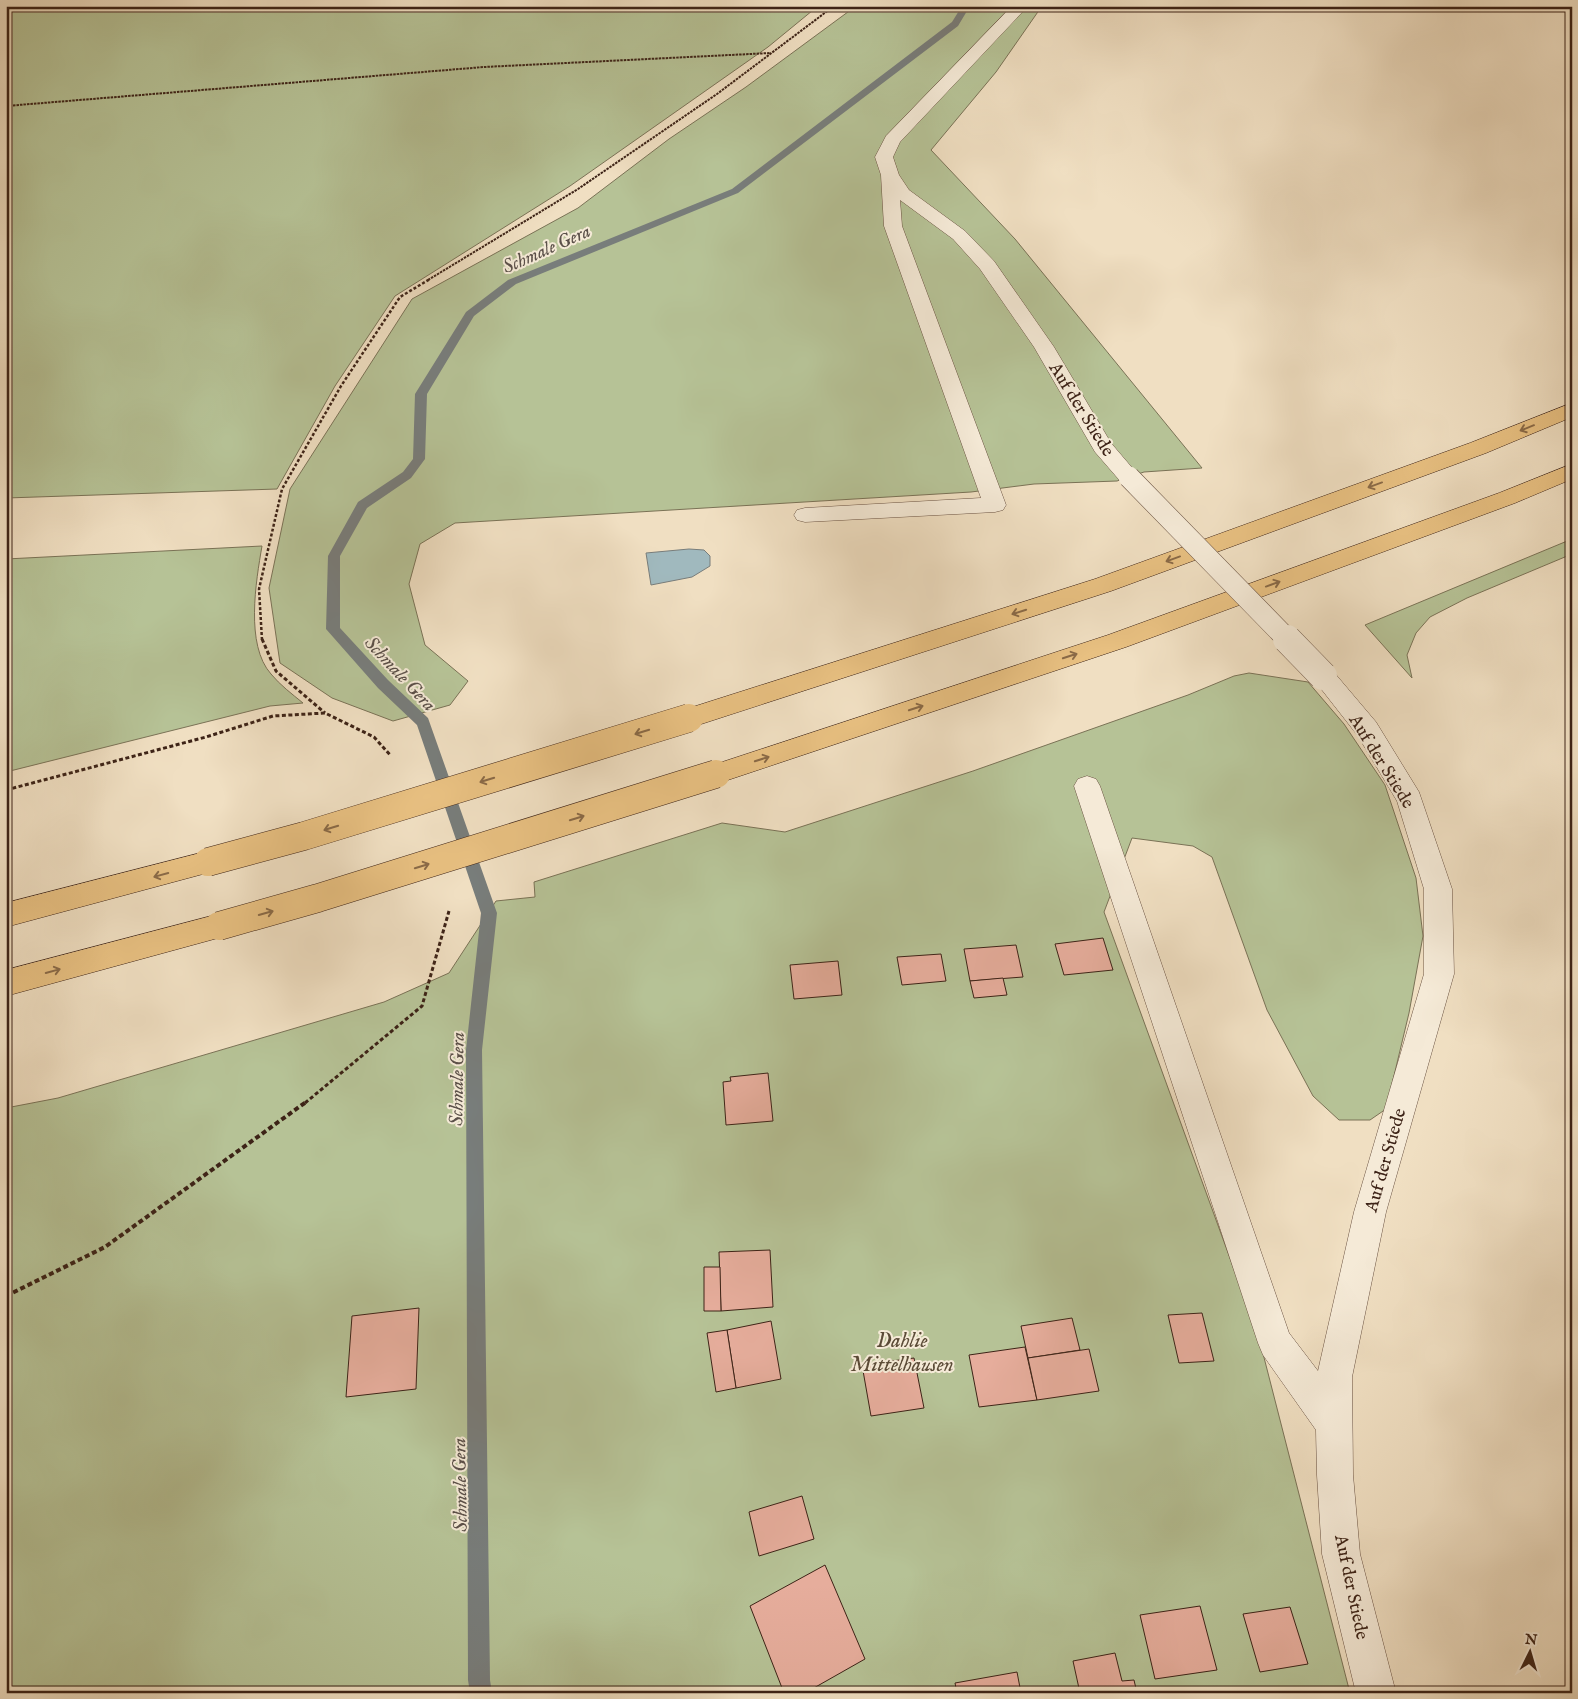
<svg xmlns="http://www.w3.org/2000/svg" width="1578" height="1699" font-family="'IM FELL English',serif">
<style>
.green{fill:#b6c296;stroke:#7a7256}
.water{fill:#a0b9be;stroke:#787d7b}
.lines{fill:none;stroke-linecap:round;stroke-linejoin:round}
.stream{fill:#787d7b;fill-rule:evenodd}
.building{fill:#e6ad9c;stroke:#3d2317}
.lane-casing{stroke:#6a5242;stroke-width:1}
.highway-casing{stroke:#3d2317;stroke-width:1}
.path-far3{stroke:#3d2317;stroke-width:2;stroke-dasharray:2.5 1;stroke-linecap:butt}
.path-far2{stroke:#3d2317;stroke-width:2.5;stroke-dasharray:3 2;stroke-linecap:butt}
.path-far1{stroke:#3d2317;stroke-width:3;stroke-dasharray:4 2.5;stroke-linecap:butt}
.path{stroke:#3d2317;stroke-width:4;stroke-dasharray:5 3;stroke-linecap:butt}
.lane{fill:#f5ead7;fill-rule:evenodd}
.highway{fill:#e8c081;fill-rule:evenodd}
.lane-bridge-far1-casing{stroke:#6a5242;stroke-width:22;stroke-linecap:butt}
.lane-bridge-casing{stroke:#6a5242;stroke-width:29;stroke-linecap:butt}
.highway-bridge-casing{stroke:#3d2317;stroke-width:29;stroke-linecap:butt}
.lane-bridge-far1{stroke:#f5ead7;stroke-width:21}
.lane-bridge{stroke:#f5ead7;stroke-width:28}
.highway-bridge{stroke:#e8c081;stroke-width:28}
.oneway{stroke:#8a6a47}
.labels{text-anchor:middle;stroke-width:4;stroke-linejoin:round;paint-order:stroke}
.street-label{font-size:18px;fill:#3d2317;stroke:#f5ead7}
.water-label{font-size:19px;font-style:italic;fill:#5b5049;stroke:#f5ead7}
.near-park-label{font-size:21px;font-style:italic;fill:#5b4b37;stroke:#f5ead7}
</style>
<rect width="100%" height="100%" fill="#f0dfc2"/>
<filter id="stains"><feTurbulence type="fractalNoise" baseFrequency=".004" numOctaves="4"/><feColorMatrix values="0 0 0 0 .2 0 0 0 0 .09 0 0 0 0 .02 0 0 0 .5 -.17"/></filter>
<radialGradient id="worn" r=".72"><stop offset=".6" stop-color="#630" stop-opacity="0"/><stop offset="1" stop-color="#630" stop-opacity=".3"/></radialGradient>
<!-- green -->
<g class="green">
<polygon points="6,6 818,6 768,47 570,186 395,296 335,386 277,489 6,498"/>
<polygon points="856,6 1042,6 996,72 931,150 1015,239 1202,468 1144,472 1117,481 1034,484 971,492 455,523 420,544 409,584 425,645 468,681 450,705 393,721 332,698 280,663 269,588 290,489 412,299 578,208 669,139 746,87"/>
<polygon points="1572,539 1572,554 1467,598 1430,617 1416,633 1407,655 1412,678 1365,625"/>
<path d="M 262,546 C 256,581 245,645 271,674 C 280,685 292,694 303,703 L 270,706 L 6,772 L 6,559 Z"/>
<polygon points="1249,673 1308,682 1344,724 1385,785 1416,878 1423,936 1409,1013 1386,1109 1370,1120 1339,1120 1313,1096 1267,1010 1212,857 1193,846 1132,838 1104,912 1259,1338 1350,1693 6,1693 6,1108 58,1098 384,1002 449,973 496,901 535,897 534,882 722,823 785,832 973,771 1188,695 1234,676"/>
</g>
<!-- water -->
<polygon class="water" points="689,549 704,550 710,556 710,566 692,577 651,585 646,553"/>
<g class="lines">
<!-- stream -->
<polygon class="stream" points="962,6 970,6 958,26 738,193 516,284 474,316 427,394 425,459 411,478 367,508 340,556 340,628 388,680 428,718 497,913 482,1050 490,1680 492,1693 470,1693 468,1680 466,1050 481,913 417,725 378,688 326,629 328,556 358,502 403,472 413,459 415,394 466,312 508,280 732,189 952,22"/>
</g>
<!-- building -->
<g class="building">
<polygon points="1103,938 1113,970 1064,975 1055,944"/>
<polygon points="1016,945 1023,977 970,981 964,949"/>
<polygon points="941,954 946,981 902,985 897,957"/>
<polygon points="838,961 842,995 794,999 790,965"/>
<polygon points="1003,978 1007,995 974,998 970,981"/>
<polygon points="768,1073 773,1121 726,1125 723,1082 731,1081 730,1077"/>
<polygon points="770,1250 773,1307 721,1311 719,1252"/>
<polygon points="704,1267 720,1267 721,1311 704,1311"/>
<polygon points="419,1308 416,1389 346,1397 352,1316"/>
<polygon points="1202,1313 1214,1361 1179,1363 1168,1315"/>
<polygon points="1072,1318 1080,1350 1028,1358 1021,1326"/>
<polygon points="771,1321 781,1379 736,1388 727,1330"/>
<polygon points="727,1330 736,1388 716,1392 707,1333"/>
<polygon points="1025,1347 1037,1400 979,1407 969,1355"/>
<polygon points="1089,1349 1099,1391 1037,1400 1028,1358"/>
<polygon points="914,1358 924,1408 871,1416 862,1365"/>
<polygon points="802,1496 814,1539 759,1556 749,1512"/>
<polygon points="825,1565 865,1659 805,1693 784,1693 750,1606"/>
<polygon points="1200,1606 1217,1670 1155,1679 1140,1615"/>
<polygon points="1290,1607 1308,1664 1260,1672 1243,1614"/>
<polygon points="1115,1653 1122,1681 1134,1680 1137,1693 1080,1693 1073,1661"/>
<polygon points="1017,1672 1021,1693 957,1693 955,1683"/>
</g>
<g class="lines">
<!-- lane casing -->
<g class="lane-casing">
<g id="lane">
<polygon points="1012,6 1028,6 900,142 893,157 899,175 909,190 965,231 994,261 1054,347 1111,443 1140,477 1137,482 1129,484 1121,482 1095,452 1034,347 980,269 953,239 900,200 902,226 1006,505 1003,510 995,512 805,522 797,520 794,515 797,510 805,508 981,498 884,226 881,175 875,157 886,136"/>
<polygon points="1323,667 1332,670 1376,722 1419,792 1452,889 1454,974 1386,1212 1352,1377 1353,1475 1360,1554 1396,1693 1356,1693 1322,1554 1317,1475 1316,1430 1263,1355 1258,1343 1074,786 1078,779 1087,776 1096,779 1100,786 1289,1333 1318,1371 1354,1212 1424,974 1424,889 1397,801 1358,736 1311,676 1314,670"/>
</g>
</g>
<!-- highway casing -->
<g class="highway-casing">
<g id="highway">
<polygon points="1572,403 1572,417 1486,453 1111,591 689,728 680,725 676,718 680,711 1095,579 1470,443"/>
<polygon points="1572,464 1572,479 1515,503 1126,647 716,784 707,781 703,774 707,767 1108,635 1499,493"/>
<polygon points="208,851 218,854 222,862 218,870 6,927 6,903"/>
<polygon points="219,914 229,917 233,926 229,935 6,996 6,970"/>
</g>
</g>
<!-- path-far3 -->
<g class="path-far3">
<polyline points="6,106 484,67 771,53"/>
<polyline points="428,280 578,189 717,94 834,6"/>
</g>
<!-- path-far2 -->
<polyline class="path-far2" points="262,640 259,589 282,489 341,386 400,297 430,279"/>
<!-- path-far1 -->
<g class="path-far1">
<polyline points="262,639 276,671 325,713"/>
<polyline points="6,790 206,737 273,716 325,713 374,737 391,756"/>
<polyline points="305,1103 422,1006 449,911"/>
</g>
<!-- path -->
<polyline class="path" points="6,1296 105,1247 306,1102"/>
<!-- lane -->
<use href="#lane" class="lane"/>
<!-- highway -->
<use href="#highway" class="highway"/>
<!-- lane-bridge-far1 casing -->
<g class="lane-bridge-far1-casing">
<polyline id="lane-bridge-far1" points="1129,477 1288,640"/>
</g>
<!-- lane-bridge casing -->
<g class="lane-bridge-casing">
<polyline id="lane-bridge" points="1287,639 1323,676"/>
</g>
<!-- highway-bridge casing -->
<g class="highway-bridge-casing">
<g id="highway-bridge">
<polyline points="208,862 304,836 689,718"/>
<polyline points="219,926 318,898 716,774"/>
</g>
</g>
<!-- lane-bridge-far1 -->
<use href="#lane-bridge-far1" class="lane-bridge-far1"/>
<!-- lane-bridge -->
<use href="#lane-bridge" class="lane-bridge"/>
<!-- highway-bridge -->
<use href="#highway-bridge" class="highway-bridge"/>
</g>
<!-- one-way arrows -->
<defs><path id="oneway-shaft" d="M-6 0H5M1.5-3L5.5 0L1.5 3" fill="none" stroke-width="1.6" stroke-linecap="round" stroke-linejoin="round" transform="scale(1.25)"/></defs>
<g class="oneway">
<use href="#oneway-shaft" transform="translate(1527 428) rotate(158)"/>
<use href="#oneway-shaft" transform="translate(1375 485) rotate(160)"/>
<use href="#oneway-shaft" transform="translate(1173 559) rotate(160)"/>
<use href="#oneway-shaft" transform="translate(1273 584) rotate(-20)"/>
<use href="#oneway-shaft" transform="translate(1019 612) rotate(162)"/>
<use href="#oneway-shaft" transform="translate(1070 656) rotate(-18)"/>
<use href="#oneway-shaft" transform="translate(916 708) rotate(-18)"/>
<use href="#oneway-shaft" transform="translate(642 732) rotate(163)"/>
<use href="#oneway-shaft" transform="translate(762 759) rotate(-18)"/>
<use href="#oneway-shaft" transform="translate(487 780) rotate(163)"/>
<use href="#oneway-shaft" transform="translate(577 818) rotate(-17)"/>
<use href="#oneway-shaft" transform="translate(331 828) rotate(163)"/>
<use href="#oneway-shaft" transform="translate(422 866) rotate(-17)"/>
<use href="#oneway-shaft" transform="translate(161 875) rotate(165)"/>
<use href="#oneway-shaft" transform="translate(266 913) rotate(-16)"/>
<use href="#oneway-shaft" transform="translate(53 971) rotate(-15)"/>
</g>
<g class="labels">
<!-- street labels -->
<g class="street-label">
<text transform="translate(1082 409) rotate(58)" y="6">Auf der Stiede</text>
<text transform="translate(1382 761) rotate(58)" y="6">Auf der Stiede</text>
<text transform="translate(1385 1160) rotate(-74)" y="6">Auf der Stiede</text>
<text transform="translate(1352 1587) rotate(78)" y="6">Auf der Stiede</text>
</g>
<!-- water labels -->
<g class="water-label">
<text transform="translate(546 248) rotate(-24)" y="7">Schmale Gera</text>
<text transform="translate(401 673) rotate(47)" y="7">Schmale Gera</text>
<text transform="translate(456 1079) rotate(-89)" y="7">Schmale Gera</text>
<text transform="translate(459 1485) rotate(-91)" y="7">Schmale Gera</text>
</g>
<!-- near-park labels -->
<g class="near-park-label">
<text x="902" y="1347">Dahlie<tspan x="902" dy="24">Mittelhausen</tspan></text>
</g>
</g>
<!-- margin -->
<rect width="1578" height="1699" fill="none" stroke="#f0dfc2" stroke-width="25"/>
<rect x="8" y="8" width="1563" height="1684" fill="none" stroke="#3d2317" stroke-width="2.5"/>
<rect x="12" y="12" width="1553" height="1674" fill="none" stroke="#3d2317"/>
<!-- north arrow -->
<g transform="translate(1530 1652) rotate(5)" stroke="#f5ead7" stroke-width="4" paint-order="stroke">
<path d="M0-4L9 19L0 12L-9 19Z" fill="#3d2317"/>
<text y="-8" font-size="14" font-weight="bold" text-anchor="middle" fill="#3d2317">N</text>
</g>
<rect width="100%" height="100%" filter="url(#stains)"/>
<rect width="100%" height="100%" fill="url(#worn)"/>
</svg>
